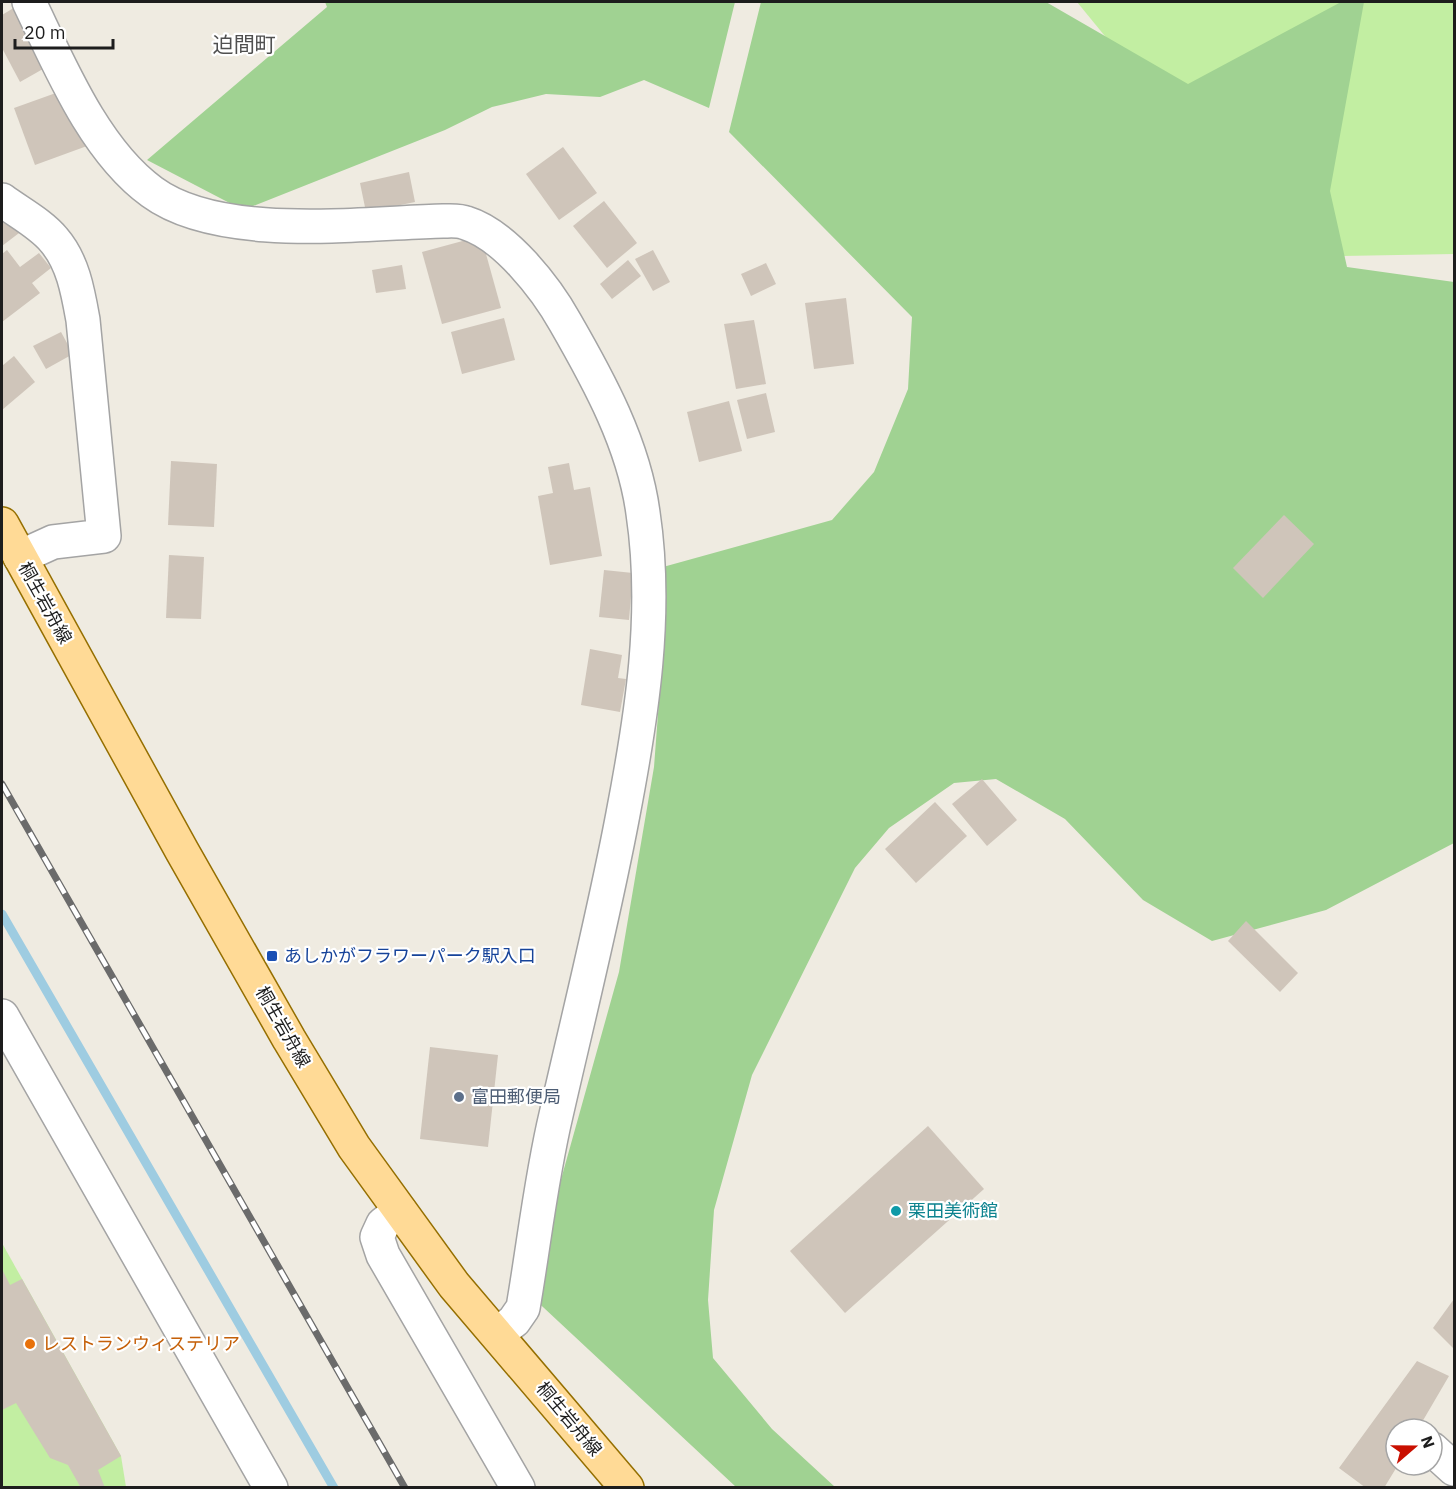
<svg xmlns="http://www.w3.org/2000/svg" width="1456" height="1489" font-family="'IBM Plex Sans','Noto Sans JP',sans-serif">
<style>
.grass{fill:#c2eea2}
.forest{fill:#a0d292}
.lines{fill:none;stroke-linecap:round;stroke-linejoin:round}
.stream{stroke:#9ecce1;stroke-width:9}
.building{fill:#cfc5ba}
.minor-casing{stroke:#a4a4a4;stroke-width:36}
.major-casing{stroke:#956f00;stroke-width:36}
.minor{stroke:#fff;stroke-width:33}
.major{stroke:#ffda96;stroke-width:33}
.rail-casing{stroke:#6b6b6b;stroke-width:7}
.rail{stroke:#fff;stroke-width:4.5;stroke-dasharray:14;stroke-linecap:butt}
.transit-dot{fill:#1a4fb4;stroke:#fff;stroke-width:2}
.service-dot{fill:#5c6f8a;stroke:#fff;stroke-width:2}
.culture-dot{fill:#0f9aa8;stroke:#fff;stroke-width:2}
.food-dot{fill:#e8710a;stroke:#fff;stroke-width:2}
.labels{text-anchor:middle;stroke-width:4.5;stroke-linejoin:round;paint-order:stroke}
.street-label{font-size:18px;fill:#1d1d1d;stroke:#fff}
.transit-label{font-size:18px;fill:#164399;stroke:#fff;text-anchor:start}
.service-label{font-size:18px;fill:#4e5e75;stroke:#fff;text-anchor:start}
.culture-label{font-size:18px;fill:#0d838f;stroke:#fff;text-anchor:start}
.food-label{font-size:18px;fill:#c56008;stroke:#fff;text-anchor:start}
.quarter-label{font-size:21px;fill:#505050;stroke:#fff}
</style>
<rect width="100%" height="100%" fill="#efebe1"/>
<!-- grass -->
<g class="grass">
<polygon points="1077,2 1454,2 1454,254 1286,257"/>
<polygon points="2,1243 121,1456 126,1487 2,1487"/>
</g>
<!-- forest -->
<g class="forest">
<polygon points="325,2 735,2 709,108 644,80 600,97 546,94 492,107 445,130 243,210 147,160 327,7"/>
<polygon points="761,2 1046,2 1188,84 1341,2 1364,2 1330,191 1347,267 1454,282 1454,843 1326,910 1212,941 1143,900 1065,819 996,779 954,783 889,828 855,868 752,1075 714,1210 708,1300 713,1358 772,1429 835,1487 736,1487 529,1294 619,972 654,767 662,661 663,567 832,520 874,472 908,389 912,317 729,132"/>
</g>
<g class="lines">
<!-- stream -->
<polyline class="stream" points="2,914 334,1488"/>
</g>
<!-- building -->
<g class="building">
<polygon points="17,6 50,65 20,82 2,48 2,15"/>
<polygon points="67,89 87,146 35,165 14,108"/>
<polygon points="563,147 597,193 559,220 526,174"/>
<polygon points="409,172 415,202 366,212 360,183"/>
<polygon points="604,201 637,243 607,268 573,226"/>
<polygon points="2,218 23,230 2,246"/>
<polygon points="481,236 501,308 442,324 422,252"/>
<polygon points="7,250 20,267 39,253 51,268 32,283 40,293 2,322 2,254"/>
<polygon points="653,250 670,282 653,291 635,259"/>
<polygon points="628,260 641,276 612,299 600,284"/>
<polygon points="766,263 776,284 751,296 741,274"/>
<polygon points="402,265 406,289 376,293 372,270"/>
<polygon points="846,298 854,364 814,369 805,303"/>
<polygon points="504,318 515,360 462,374 451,332"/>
<polygon points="754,320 766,384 736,389 724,324"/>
<polygon points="61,332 73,354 46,369 33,346"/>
<polygon points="14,356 35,382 2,410 2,366"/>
<polygon points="766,393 775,432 747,439 737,400"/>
<polygon points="729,401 742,451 699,462 687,412"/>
<polygon points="171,461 217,464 214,527 168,525"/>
<polygon points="569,463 574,490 590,487 602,556 550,565 538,496 553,493 548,467"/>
<polygon points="1284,515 1314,544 1263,598 1233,568"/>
<polygon points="169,555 204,557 201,619 166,618"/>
<polygon points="604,570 633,573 629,620 599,617"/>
<polygon points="590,649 622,655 618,678 626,679 620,712 581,705"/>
<polygon points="982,779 1017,820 987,846 952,804"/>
<polygon points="935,802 967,836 916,883 885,849"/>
<polygon points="1246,921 1298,973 1280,992 1228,941"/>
<polygon points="430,1047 498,1055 488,1147 420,1139"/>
<polygon points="928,1126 984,1189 845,1313 790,1251"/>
<polygon points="2,1269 10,1285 22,1279 121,1456 98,1470 105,1488 81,1488 68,1465 50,1458 16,1403 2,1410"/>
<polygon points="1454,1299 1454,1349 1433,1328"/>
<polygon points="1417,1361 1449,1376 1418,1429 1396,1429 1398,1465 1384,1488 1366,1488 1339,1468"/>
</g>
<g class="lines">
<!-- minor casing -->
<g class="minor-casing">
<g id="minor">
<path d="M 29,2 C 59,64 94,150 152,192 C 220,242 362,223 443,221 C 450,221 459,220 466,223 C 505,235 546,288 565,322 C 599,381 634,445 643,513 C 658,613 642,715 623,814 C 604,915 579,1014 556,1115 C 541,1178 534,1244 523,1308 L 514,1321 L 497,1334"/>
<path d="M 2,200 C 18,212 41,224 54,240 C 73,262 78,292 83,320 L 104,536 L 53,542 L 20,557"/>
<polyline points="2,1016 271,1488"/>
<polyline points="400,1211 383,1224 377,1237 383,1255 518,1488"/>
<polyline points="1432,1449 1454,1469"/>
</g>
</g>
<!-- major casing -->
<g class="major-casing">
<polyline id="major" points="2,524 182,851 289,1039 354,1147 454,1285 627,1488"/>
</g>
<!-- minor -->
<use href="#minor" class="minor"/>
<!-- major -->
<use href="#major" class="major"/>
<!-- rail casing -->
<g class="rail-casing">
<polyline id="rail" points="2,784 405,1488"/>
</g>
<!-- rail -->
<use href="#rail" class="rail"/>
</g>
<!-- markers -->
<rect class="transit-dot" x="266" y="950" width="12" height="12" rx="3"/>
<circle class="service-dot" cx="459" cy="1097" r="6"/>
<circle class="culture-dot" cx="896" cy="1211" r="6"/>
<circle class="food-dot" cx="30" cy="1344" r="6"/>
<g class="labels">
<!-- street labels -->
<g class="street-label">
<text transform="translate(45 603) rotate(61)" y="6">桐生岩舟線</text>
<text transform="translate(283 1027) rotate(60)" y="6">桐生岩舟線</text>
<text transform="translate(569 1419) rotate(50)" y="6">桐生岩舟線</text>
</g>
<!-- transit labels -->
<g class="transit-label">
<text x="284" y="962">あしかがフラワーパーク駅入口</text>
</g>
<!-- service labels -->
<g class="service-label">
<text x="471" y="1103">富田郵便局</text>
</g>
<!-- culture labels -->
<g class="culture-label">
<text x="908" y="1217">栗田美術館</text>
</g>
<!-- food labels -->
<g class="food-label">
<text x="42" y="1350">レストランウィステリア</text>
</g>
<!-- quarter labels -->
<g class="quarter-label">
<text x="244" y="52">迫間町</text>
</g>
</g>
<!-- border -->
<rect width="1456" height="1489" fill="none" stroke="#1d1d1d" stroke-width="6"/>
<!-- north arrow -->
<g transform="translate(1414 1447) rotate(70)"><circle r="28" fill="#ffffff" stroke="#a5a5a5" stroke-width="1.5"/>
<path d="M0-4.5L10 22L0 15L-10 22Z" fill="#c90f00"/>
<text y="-9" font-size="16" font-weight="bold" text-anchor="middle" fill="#1d1d1d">N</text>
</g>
<!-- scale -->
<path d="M15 39v9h98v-9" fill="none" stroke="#1d1d1d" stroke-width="3"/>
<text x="24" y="39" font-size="18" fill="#1d1d1d" stroke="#ffffff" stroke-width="4.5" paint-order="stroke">20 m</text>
</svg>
